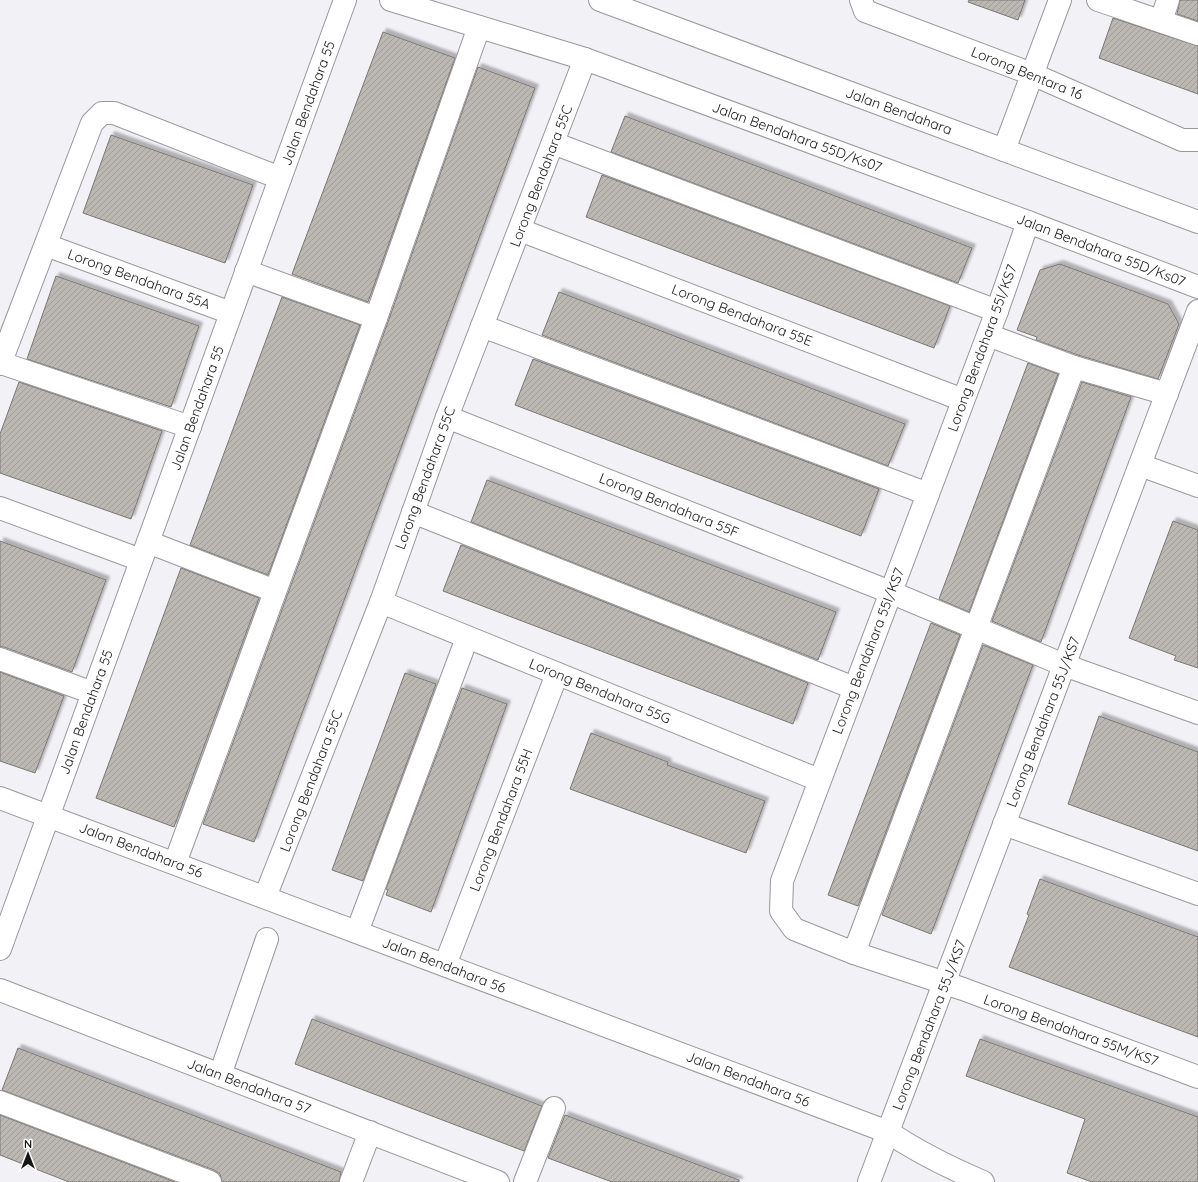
<svg xmlns="http://www.w3.org/2000/svg" width="1198" height="1182" font-family="Quicksand,sans-serif">
<style>
.building{fill:url(#building-hatch);stroke:#7b7774;filter:url(#shadow)}
.lines{fill:none;stroke-linecap:round;stroke-linejoin:round}
.minor-casing{stroke:#99979c;stroke-width:24}
.minor{stroke:#fff;stroke-width:22}
.labels{text-anchor:middle;stroke-width:3.5;stroke-linejoin:round;paint-order:stroke}
.street-label{font-size:14px;fill:#161617;stroke:#fff}
</style>
<defs>
<pattern id="building-hatch" width="6" height="6" patternUnits="userSpaceOnUse"><rect width="6" height="6" fill="#bbb8b4"/><path d="M-1 1l2-2M0 6l6-6M5 7l2-2" fill="none" stroke="#a09d9a"/></pattern>
<filter id="shadow"><feDropShadow dx="3.5" dy="-3.5" stdDeviation="1" flood-color="#0004"/></filter>
</defs>
<rect width="100%" height="100%" fill="#f2f1f6"/>
<!-- building -->
<g class="building">
<polygon points="969,0 1025,0 1018,20 968,2"/>
<polygon points="1180,0 1198,0 1198,21 1177,14"/>
<polygon points="1113,18 1198,46 1198,94 1099,58"/>
<polygon points="383,32 455,58 368,302 292,274"/>
<polygon points="478,67 535,88 254,842 203,824 388,322"/>
<polygon points="625,116 972,248 958,283 611,152"/>
<polygon points="111,135 253,185 225,263 83,213"/>
<polygon points="602,175 950,306 934,348 586,217"/>
<polygon points="1060,264 1168,304 1179,324 1158,379 1078,355 1036,340 1037,337 1017,330 1040,270"/>
<polygon points="56,276 199,326 171,407 27,359"/>
<polygon points="559,292 905,424 888,466 542,335"/>
<polygon points="282,297 360,325 268,575 190,545"/>
<polygon points="533,359 879,489 861,536 515,405"/>
<polygon points="1028,363 1058,374 969,612 939,599"/>
<polygon points="19,382 162,431 131,519 0,473 0,434"/>
<polygon points="1082,382 1131,397 1041,642 992,621"/>
<polygon points="487,480 836,612 818,660 471,522"/>
<polygon points="1173,521 1198,530 1198,668 1174,660 1176,656 1129,638"/>
<polygon points="0,541 106,580 72,672 4,647 0,647"/>
<polygon points="461,545 808,683 793,724 443,591"/>
<polygon points="181,568 259,598 174,827 96,798"/>
<polygon points="931,623 960,635 858,906 828,895"/>
<polygon points="983,645 1033,665 931,934 882,915"/>
<polygon points="0,672 64,696 35,773 0,761"/>
<polygon points="405,673 436,684 363,881 332,870"/>
<polygon points="462,688 507,704 431,912 386,895 388,890 386,889"/>
<polygon points="1099,716 1198,752 1198,851 1068,804"/>
<polygon points="591,733 668,762 667,765 765,801 746,853 570,789"/>
<polygon points="1040,879 1198,937 1198,1037 1009,967 1029,915 1027,914"/>
<polygon points="312,1019 542,1106 524,1151 295,1064"/>
<polygon points="980,1039 1198,1117 1198,1182 1092,1182 1067,1173 1085,1119 966,1076"/>
<polygon points="18,1048 341,1172 339,1182 222,1182 220,1174 214,1170 2,1090"/>
<polygon points="0,1115 175,1182 69,1182 0,1155"/>
<polygon points="565,1115 739,1180 739,1182 612,1182 548,1158"/>
</g>
<g class="lines">
<!-- minor casing -->
<g class="minor-casing">
<g id="minor">
<polyline points="391,0 585,59 1028,222 1198,287"/>
<polyline points="600,0 1198,222"/>
<polyline points="861,0 865,11 1032,74 1182,140 1198,140"/>
<polyline points="1098,0 1198,34"/>
<polyline points="1161,21 1168,0"/>
<polyline points="553,143 997,311"/>
<polyline points="1004,150 1060,0"/>
<polyline points="1028,222 997,311 782,881 781,911 794,929 854,953 963,989 1198,1077"/>
<polyline points="520,230 963,400"/>
<polyline points="46,245 231,313"/>
<polyline points="246,271 376,318"/>
<polyline points="482,326 928,494"/>
<polyline points="988,335 1074,367 1167,394"/>
<polyline points="1,363 190,427"/>
<polyline points="0,364 92,123 102,113 114,113 280,178"/>
<polyline points="447,417 890,592 1064,665 1198,713"/>
<polyline points="1140,465 1198,486"/>
<polyline points="0,508 141,560"/>
<polyline points="413,512 854,688"/>
<polyline points="148,542 275,591"/>
<polyline points="381,602 819,780"/>
<polyline points="0,659 93,693"/>
<path d="M 0,798 L 888,1132 C 918,1152 950,1168 983,1182"/>
<polyline points="1004,824 1198,894"/>
<polyline points="175,863 376,318 479,27"/>
<polyline points="265,897 381,602 447,417 585,59"/>
<polyline points="357,932 467,638"/>
<polyline points="0,949 345,0"/>
<polyline points="854,953 1074,367"/>
<polyline points="445,965 557,674"/>
<polyline points="0,990 498,1182"/>
<polyline points="220,1075 267,939"/>
<polyline points="0,1102 210,1182"/>
<polyline points="351,1182 370,1132"/>
<polyline points="525,1182 554,1108"/>
<polyline points="869,1182 1198,311"/>
</g>
</g>
<!-- minor -->
<use href="#minor" class="minor"/>
</g>
<g class="labels">
<!-- street labels -->
<g class="street-label">
<text transform="translate(1027 73) rotate(22)" y="5">Lorong Bentara 16</text>
<text transform="translate(308 103) rotate(-70)" y="5">Jalan Bendahara 55</text>
<text transform="translate(899 111) rotate(20)" y="5">Jalan Bendahara</text>
<text transform="translate(797 137) rotate(20)" y="5">Jalan Bendahara 55D/Ks07</text>
<text transform="translate(541 176) rotate(-69)" y="5">Lorong Bendahara 55C</text>
<text transform="translate(1101 250) rotate(21)" y="5">Jalan Bendahara 55D/Ks07</text>
<text transform="translate(139 279) rotate(20)" y="5">Lorong Bendahara 55A</text>
<text transform="translate(742 315) rotate(21)" y="5">Lorong Bendahara 55E</text>
<text transform="translate(982 348) rotate(-70)" y="5">Lorong Bendahara 55I/KS7</text>
<text transform="translate(197 408) rotate(-70)" y="5">Jalan Bendahara 55</text>
<text transform="translate(425 478) rotate(-70)" y="5">Lorong Bendahara 55C</text>
<text transform="translate(669 505) rotate(22)" y="5">Lorong Bendahara 55F</text>
<text transform="translate(868 651) rotate(-69)" y="5">Lorong Bendahara 55I/KS7</text>
<text transform="translate(600 691) rotate(22)" y="5">Lorong Bendahara 55G</text>
<text transform="translate(86 712) rotate(-70)" y="5">Jalan Bendahara 55</text>
<text transform="translate(1043 722) rotate(-69)" y="5">Lorong Bendahara 55J/KS7</text>
<text transform="translate(311 781) rotate(-69)" y="5">Lorong Bendahara 55C</text>
<text transform="translate(501 820) rotate(-69)" y="5">Lorong Bendahara 55H</text>
<text transform="translate(141 850) rotate(21)" y="5">Jalan Bendahara 56</text>
<text transform="translate(444 965) rotate(21)" y="5">Jalan Bendahara 56</text>
<text transform="translate(929 1025) rotate(-69)" y="5">Lorong Bendahara 55J/KS7</text>
<text transform="translate(1071 1030) rotate(20)" y="5">Lorong Bendahara 55M/KS7</text>
<text transform="translate(748 1079) rotate(21)" y="5">Jalan Bendahara 56</text>
<text transform="translate(249 1086) rotate(21)" y="5">Jalan Bendahara 57</text>
</g>
</g>
<!-- north arrow -->
<g transform="translate(28 1154)" stroke="#ffffff" stroke-width="3" paint-order="stroke">
<path d="M0-3L7 15L0 10L-7 15Z" fill="#161617"/>
<text y="-6" font-size="11" font-weight="bold" text-anchor="middle" fill="#161617">N</text>
</g>
</svg>
